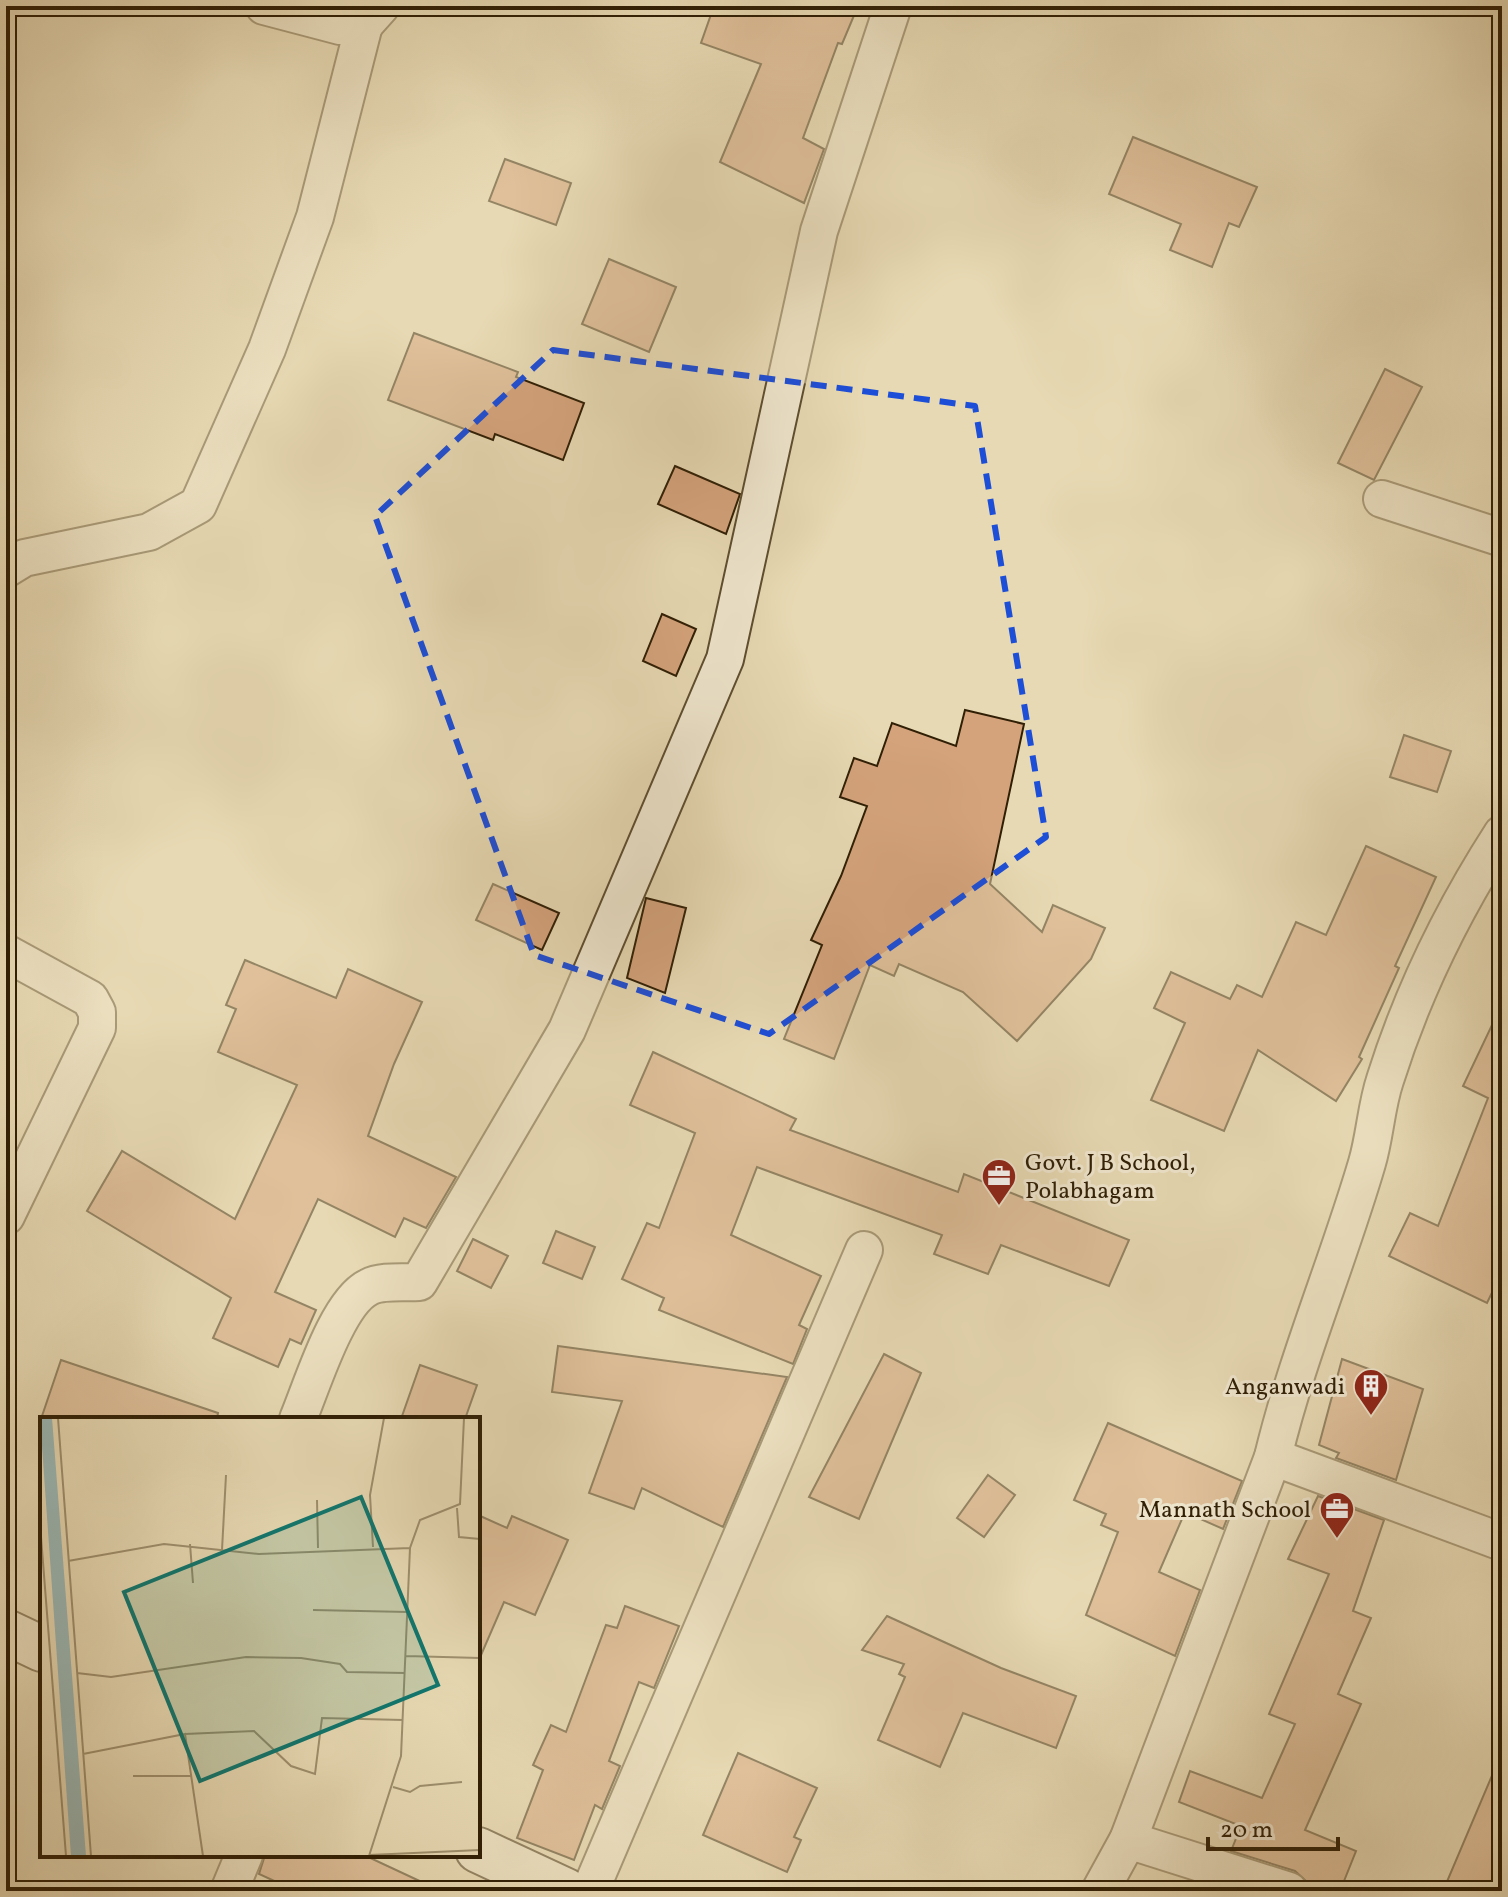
<svg xmlns="http://www.w3.org/2000/svg" width="1508" height="1897" font-family="Vollkorn,serif">
<style>
.building{fill:#d4a37c;stroke:#301f05;stroke-width:2}
.lines{fill:none;stroke-linecap:round;stroke-linejoin:round}
.minor-casing{stroke:#5e4e30;stroke-width:40}
.secondary-casing{stroke:#301f05;stroke-width:48}
.minor{stroke:#efe6ce;stroke-width:36}
.secondary{stroke:#efe6ce;stroke-width:44}
.marked{fill:none;stroke:#1d4ed8;stroke-width:6;stroke-dasharray:16 10;stroke-linejoin:round}
.labels{text-anchor:middle;stroke-width:6;stroke-linejoin:round;paint-order:stroke}
.poi-label{font-size:24px;fill:#301f05;stroke:#efe6ce;text-anchor:end}
.inset-road{fill:none;stroke:#9e8f6d;stroke-width:2}
.view{fill:#0f766e;fill-opacity:0.15;stroke:#0f766e;stroke-width:4}
.inset-edge{fill:none;stroke:#301f05;stroke-width:4}
</style>
<rect width="100%" height="100%" fill="#e7d9b3"/>
<filter id="stains"><feTurbulence type="fractalNoise" baseFrequency=".0025" numOctaves="4"/><feColorMatrix values="0 0 0 0 .2 0 0 0 0 .09 0 0 0 0 .02 0 0 0 .5 -.17"/></filter>
<radialGradient id="worn" r=".72"><stop offset=".6" stop-color="#630" stop-opacity="0"/><stop offset="1" stop-color="#630" stop-opacity=".3"/></radialGradient>
<!-- building -->
<g class="building">
<polygon points="714,6 858,6 842,44 838,43 803,138 824,149 804,203 720,162 761,64 701,43"/>
<polygon points="1133,137 1257,187 1239,227 1229,223 1212,267 1170,250 1181,224 1109,194"/>
<polygon points="505,159 571,183 556,225 489,201"/>
<polygon points="609,259 676,287 649,352 582,324"/>
<polygon points="414,333 518,372 516,377 584,403 563,460 495,434 493,440 388,400"/>
<polygon points="1385,369 1422,387 1374,480 1338,463"/>
<polygon points="675,466 740,494 726,534 658,504"/>
<polygon points="662,614 696,629 676,676 643,661"/>
<polygon points="965,710 1024,724 990,884 1042,932 1053,905 1105,928 1091,959 1017,1041 963,992 899,964 894,976 870,965 834,1059 784,1039 822,945 811,940 841,876 867,806 840,797 854,758 877,766 892,723 956,746"/>
<polygon points="1404,735 1451,751 1437,792 1390,777"/>
<polygon points="1366,846 1436,877 1395,966 1399,968 1359,1057 1362,1059 1336,1101 1258,1050 1224,1131 1151,1100 1185,1023 1154,1008 1171,972 1230,999 1237,985 1262,997 1296,922 1326,935"/>
<polygon points="493,884 559,913 542,950 476,920"/>
<polygon points="646,898 686,908 665,993 627,978"/>
<polygon points="245,960 336,998 348,969 422,1002 394,1064 368,1136 456,1177 426,1228 404,1218 395,1237 318,1199 275,1292 316,1310 301,1344 290,1339 278,1367 213,1338 231,1298 87,1211 122,1151 235,1219 297,1085 218,1052 236,1009 226,1005"/>
<polygon points="1502,1004 1502,1272 1487,1303 1389,1256 1410,1213 1438,1226 1488,1098 1463,1086"/>
<polygon points="653,1052 796,1119 790,1130 958,1192 964,1174 1129,1240 1109,1286 1001,1245 988,1274 934,1254 942,1235 757,1167 731,1235 821,1276 799,1325 807,1329 793,1364 659,1310 664,1298 622,1279 647,1223 659,1228 695,1133 630,1105"/>
<polygon points="556,1231 595,1247 582,1279 543,1263"/>
<polygon points="473,1239 508,1256 491,1288 457,1271"/>
<polygon points="558,1346 787,1377 723,1527 642,1488 634,1509 589,1493 622,1401 552,1392"/>
<polygon points="884,1354 921,1373 859,1519 809,1497"/>
<polygon points="1342,1359 1423,1389 1396,1480 1336,1458 1339,1453 1319,1445"/>
<polygon points="61,1360 218,1413 217,1419 41,1419"/>
<polygon points="420,1365 477,1385 465,1419 401,1419"/>
<polygon points="1108,1423 1242,1481 1223,1529 1185,1512 1159,1572 1200,1590 1175,1656 1086,1615 1118,1532 1101,1525 1106,1514 1074,1500"/>
<polygon points="988,1475 1015,1495 984,1537 957,1518"/>
<polygon points="1318,1496 1384,1520 1353,1611 1371,1618 1338,1694 1361,1704 1305,1830 1356,1851 1340,1891 1328,1891 1308,1883 1295,1871 1231,1851 1241,1826 1179,1802 1190,1771 1262,1798 1295,1724 1269,1714 1329,1574 1288,1559"/>
<polygon points="478,1515 507,1528 512,1516 568,1540 535,1615 504,1602 478,1662"/>
<polygon points="625,1606 679,1626 654,1688 639,1682 609,1761 620,1766 602,1809 595,1805 574,1860 517,1838 543,1770 533,1765 551,1725 566,1732 606,1625 617,1628"/>
<polygon points="887,1616 1001,1668 1076,1696 1056,1748 963,1713 940,1767 878,1740 905,1677 899,1674 904,1664 862,1650"/>
<polygon points="1502,1752 1502,1891 1443,1891"/>
<polygon points="738,1753 817,1788 794,1837 801,1840 787,1872 703,1835"/>
<polygon points="265,1855 364,1855 441,1891 296,1891 259,1874"/>
</g>
<g class="lines">
<!-- minor casing -->
<g class="minor-casing">
<g id="minor">
<polyline points="264,6 340,26 364,25 381,6"/>
<polyline points="1382,499 1502,538"/>
<polyline points="6,569 24,558 149,532 198,505 267,349 315,217 364,25"/>
<polyline points="6,953 90,999 97,1012 97,1028 6,1216"/>
<path d="M 298,1419 C 312,1386 337,1302 369,1287 C 382,1280 404,1283 419,1282 L 567,1030 L 725,659 L 819,231 L 893,6"/>
<polyline points="1273,1457 1502,1542"/>
<polyline points="1128,1840 1289,1891"/>
<polyline points="229,1891 244,1855"/>
<polyline points="590,1891 864,1250"/>
<path d="M 1100,1891 L 1128,1840 L 1273,1457 C 1297,1357 1338,1262 1367,1163 C 1375,1136 1376,1107 1385,1080 C 1412,994 1453,910 1502,834"/>
</g>
</g>
<!-- secondary casing -->
<g class="secondary-casing">
<g id="secondary">
<polyline points="6,1632 42,1649"/>
<polyline points="478,1850 566,1891"/>
</g>
</g>
<!-- minor -->
<use href="#minor" class="minor"/>
<!-- secondary -->
<use href="#secondary" class="secondary"/>
</g>
<!-- marked area -->
<path d="M0 0H1508V1897H0ZM 553,350 L 975,406 L 1046,837 L 769,1034 L 534,955 L 375,516 Z" fill="#e7d9b3" fill-opacity=".55" fill-rule="evenodd"/>
<path class="marked" d="M 553,350 L 975,406 L 1046,837 L 769,1034 L 534,955 L 375,516 Z"/>
<!-- icons -->
<defs>
<g id="office-pin" transform="scale(1.8)"><path d="M0 17L-7.5 6A9.5 9.5 0 1 1 7.5 6Z" fill="#8f2418" stroke="#efe6ce"/><path d="M-6-3h4V-5.5h4V-3h4V5H-6ZM-1-4.5V-3h2v-1.5ZM-6 0V1H6V0Z" fill="#fff"/></g>
<g id="building-pin" transform="scale(1.8)"><path d="M0 17L-7.5 6A9.5 9.5 0 1 1 7.5 6Z" fill="#8f2418" stroke="#efe6ce"/><path d="M-4-6H4V6H1V3H-1V6H-4ZM-2.5-4.3h1.7v1.8h-1.7ZM.8-4.3h1.7v1.8H.8ZM-2.5-1h1.7V.8h-1.7ZM.8-1h1.7V.8H.8Z" fill="#fff"/></g>
</defs>
<g fill-rule="evenodd">
<use href="#office-pin" x="999" y="1176"/>
<use href="#building-pin" x="1371" y="1386"/>
<use href="#office-pin" x="1337" y="1509"/>
</g>
<g class="labels">
<!-- poi labels -->
<g class="poi-label">
<text x="1025" y="1170" text-anchor="start">Govt. J B School,<tspan x="1025" dy="28">Polabhagam</tspan></text>
<text x="1345" y="1394">Anganwadi</text>
<text x="1311" y="1517">Mannath School</text>
</g>
</g>
<!-- overview -->
<g transform="translate(40 1417)">
<rect width="440" height="440" fill="#e7d9b3"/>
<path d="M 0,1 L 12,1 L 46,439 L 31,439 Z" fill="#9ab8b6"/>
<path class="inset-road" d="M 18,1 L 51,439M 277,83 L 278,131M 417,91 L 419,120 L 440,122M 0,107 L 26,439M 150,127 L 153,166M 333,130 L 330,78 L 344,1M 182,133 L 186,58M 28,144 L 124,127 L 219,137 L 370,131M 273,193 L 368,195M 366,239 L 440,241M 37,256 L 71,260 L 206,240 L 261,241 L 300,247 L 307,255 L 365,256M 145,317 L 214,314 L 251,349 L 275,357 L 282,301 L 363,303M 43,337 L 145,317 L 163,439M 93,359 L 152,359M 353,370 L 370,375 L 380,369 L 422,365M 307,439 L 440,433M 329,439 L 361,339 L 370,131 L 380,103 L 420,87 L 424,1"/>
<path class="view" d="M 321,80 L 398,268 L 160,364 L 84,175 Z"/>
<rect width="440" height="440" class="inset-edge"/>
</g>
<!-- margin -->
<rect width="1508" height="1897" fill="none" stroke="#e7d9b3" stroke-width="32"/>
<rect x="8" y="8" width="1492" height="1881" fill="none" stroke="#301f05" stroke-width="4"/>
<rect x="16" y="16" width="1476" height="1865" fill="none" stroke="#301f05" stroke-width="2"/>
<!-- scale -->
<path d="M1208 1837v12h130v-12" fill="none" stroke="#301f05" stroke-width="4"/>
<text x="1220" y="1837" font-size="24" fill="#301f05" stroke="#efe6ce" stroke-width="6" paint-order="stroke">20 m</text>
<rect width="100%" height="100%" filter="url(#stains)"/>
<rect width="100%" height="100%" fill="url(#worn)"/>
</svg>
